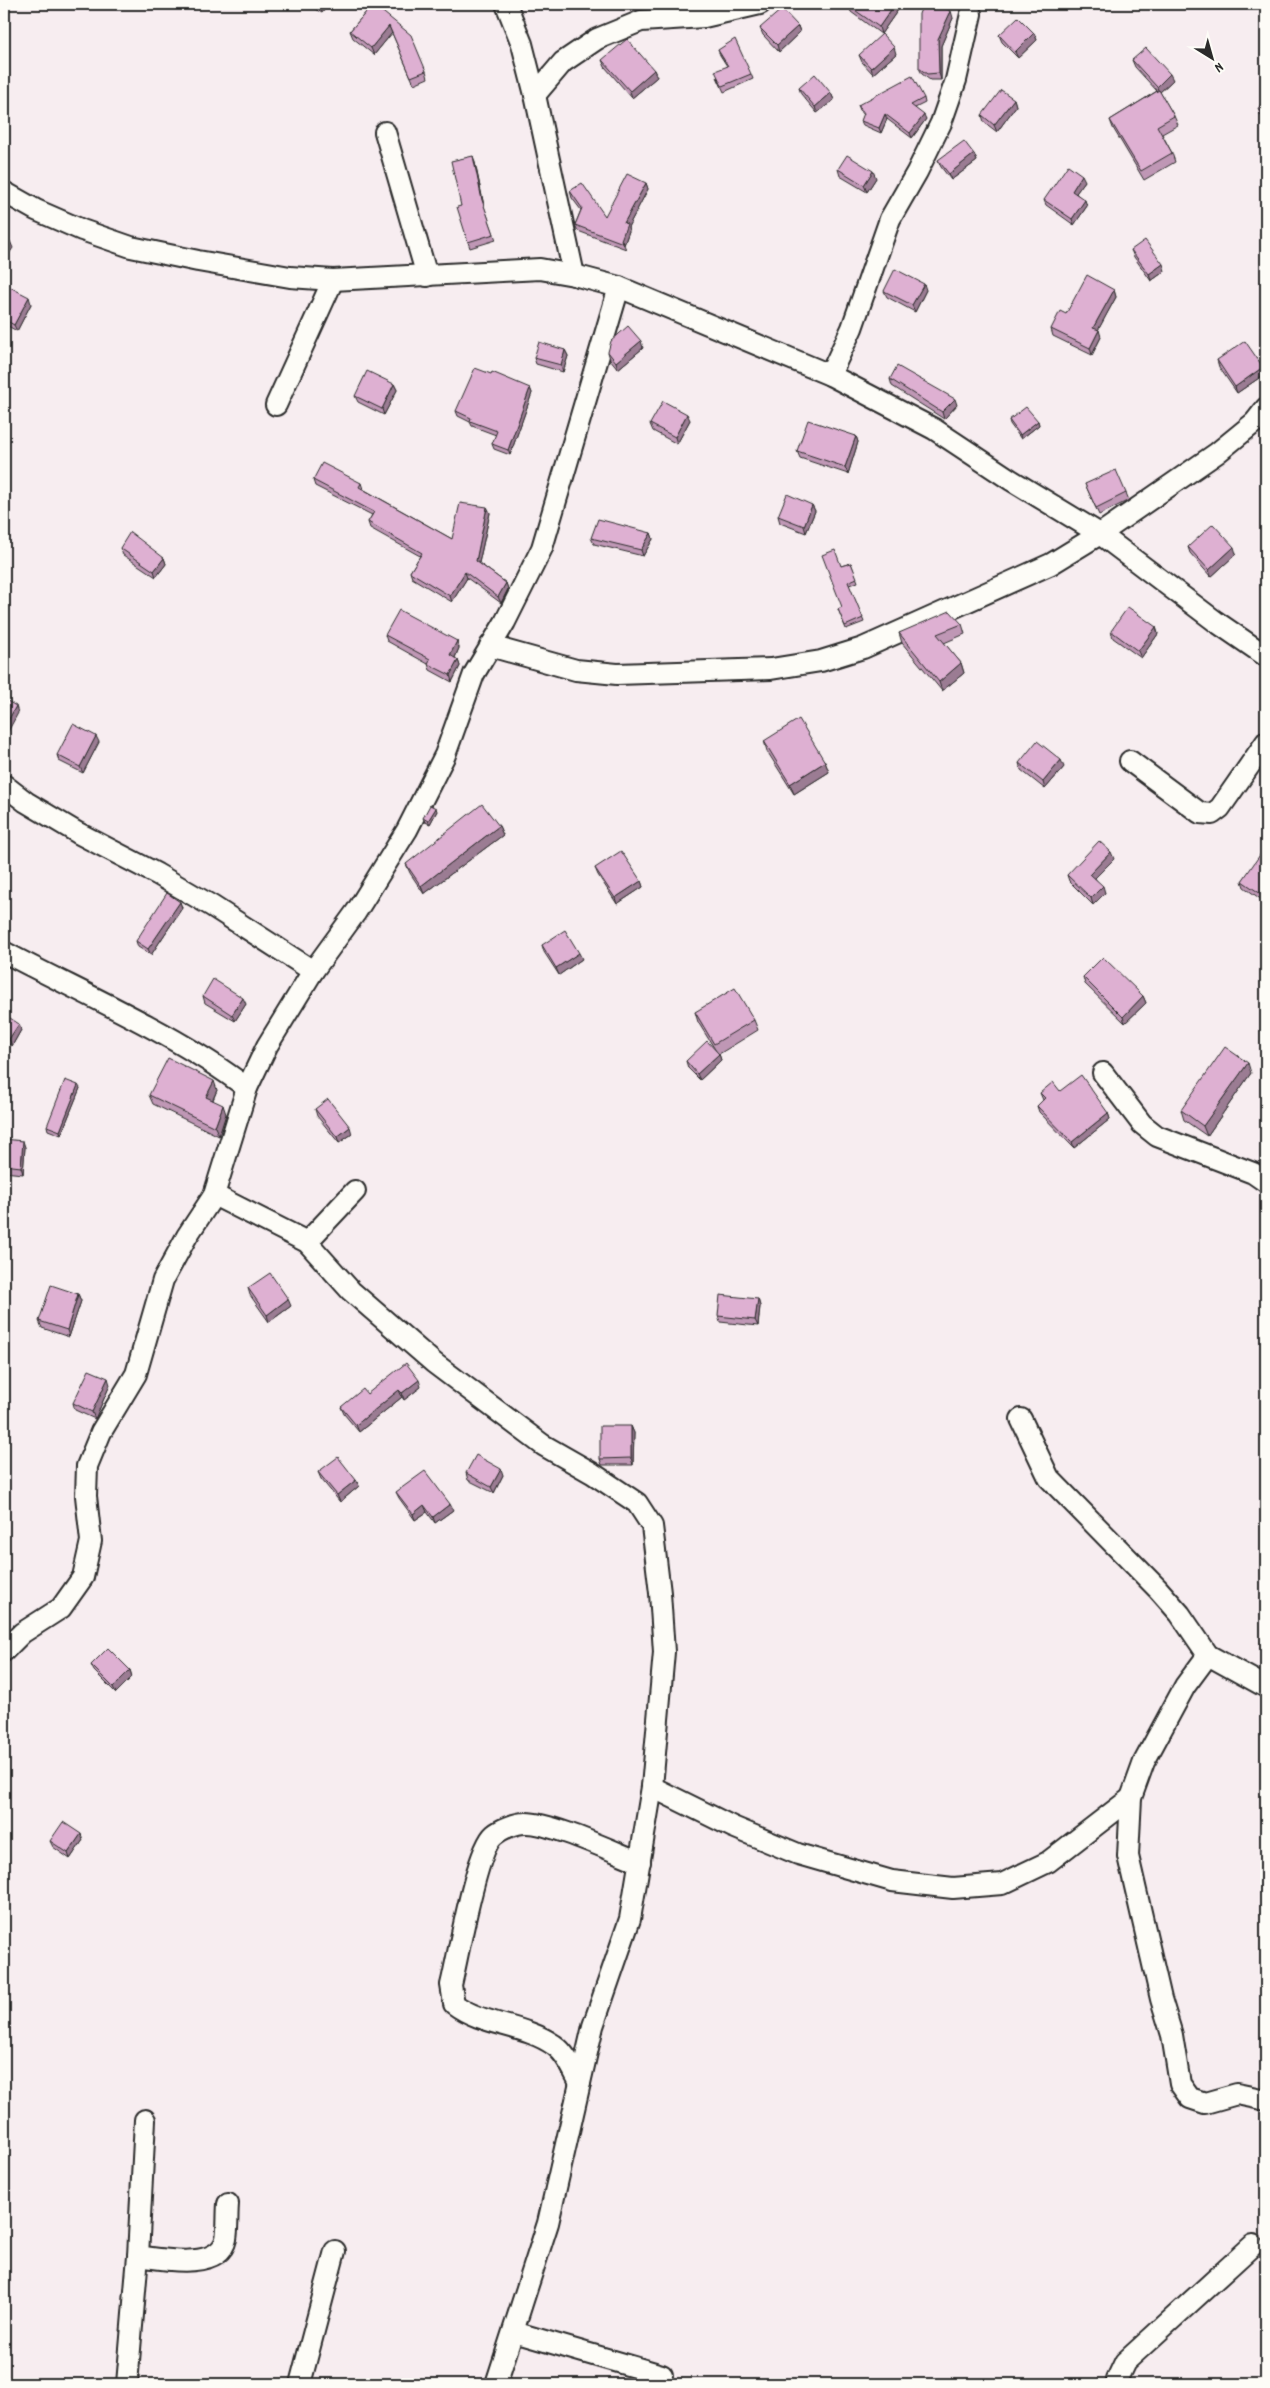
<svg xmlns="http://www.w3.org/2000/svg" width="1270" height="2388" font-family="Dekko,sans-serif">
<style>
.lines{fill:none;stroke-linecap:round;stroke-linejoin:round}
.minor-casing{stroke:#2b2b2b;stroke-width:24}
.minor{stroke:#fdfcf7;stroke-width:20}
.wall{fill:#bf97b5;stroke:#2b2b2b}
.shaded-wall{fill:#9b7b93;stroke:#2b2b2b}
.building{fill:#deb0d2;stroke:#2b2b2b}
</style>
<rect width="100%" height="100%" fill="#f7edf0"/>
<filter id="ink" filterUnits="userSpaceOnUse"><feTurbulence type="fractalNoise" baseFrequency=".02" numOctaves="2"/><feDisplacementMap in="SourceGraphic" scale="10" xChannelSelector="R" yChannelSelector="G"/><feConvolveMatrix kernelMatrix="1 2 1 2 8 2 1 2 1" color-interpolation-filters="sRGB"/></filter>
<g filter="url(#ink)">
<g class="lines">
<!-- minor casing -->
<g class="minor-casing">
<g id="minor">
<polyline points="506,4 522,44 535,95 574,275"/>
<polyline points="535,95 563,62 597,39 641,21 704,17 760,4"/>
<polyline points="385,132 427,276"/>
<polyline points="4,192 36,210 82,230 131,247 198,261 290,277 333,280 540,269 574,275 619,287 830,375 934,429 1011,480 1100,534 1215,621 1266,656"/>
<polyline points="830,375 852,328 890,219 917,172 941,123 956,80 971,14"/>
<polyline points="276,405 333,280"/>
<polyline points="490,646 576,670 617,674 771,669 821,661 863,648 1051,564 1100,534 1217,453 1255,422 1266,408"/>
<polyline points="1130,761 1200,813 1212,814 1220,808 1266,742"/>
<polyline points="4,785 26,802 78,833 157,874 212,906 313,971"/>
<path d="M 4,952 C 83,994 177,1034 247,1088"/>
<polyline points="1103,1073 1142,1124 1157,1136 1253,1173 1266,1182"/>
<polyline points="214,1195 307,1242 351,1291 434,1363 543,1445 592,1473 637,1503 652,1526 660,1593 664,1652 652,1787 630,1919 593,2026 548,2223 496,2384"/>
<polyline points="307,1242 355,1191"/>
<polyline points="1021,1419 1049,1478 1158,1589 1180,1614 1208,1655 1266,1687"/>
<polyline points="4,1651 22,1633 61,1608 83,1577 91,1541 86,1496 87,1466 101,1432 136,1374 163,1280 187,1236 214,1195 247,1088 267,1046 313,971 356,912 407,830 445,755 474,674 505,622 542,548 619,287"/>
<polyline points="1208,1655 1185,1686 1144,1762 1131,1798 1128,1856 1161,1999 1172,2035 1180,2084 1190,2098 1205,2103 1237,2094 1266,2100"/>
<polyline points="652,1787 733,1827 798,1854 892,1881 953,1888 1002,1884 1048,1862 1131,1798"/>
<path d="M 580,2083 C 573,2070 566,2053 554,2045 C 524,2024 483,2026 454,2004 L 451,1985 C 458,1957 476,1850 494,1835 C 501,1829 516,1823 525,1823 C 550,1822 614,1852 640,1862"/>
<path d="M 138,2256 C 161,2259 219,2271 226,2239 C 228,2228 227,2215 228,2204"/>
<polyline points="514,2332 662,2375"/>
<polyline points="127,2384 138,2256 145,2120"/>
<polyline points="300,2384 335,2251"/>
<polyline points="1118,2384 1117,2379 1125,2362 1253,2245"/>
</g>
</g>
<!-- minor -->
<use href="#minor" class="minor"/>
</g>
<!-- wall -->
<g class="wall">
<polygon points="306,4 328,4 322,13"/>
<polygon points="373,4 426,71 428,78 414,84 392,33 374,55 353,38 350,31"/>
<polygon points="850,4 899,4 900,7 881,34 851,12 849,6"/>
<polygon points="953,18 941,46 941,80 930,80 922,74 919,68"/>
<polygon points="798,26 800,32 779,52 763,35 760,28"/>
<polygon points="1034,33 1037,40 1018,58 1002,42 999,35"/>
<polygon points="718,50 751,74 753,79 724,92 717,77 727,66 720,55"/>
<polygon points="896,54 873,74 862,62 859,55"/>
<polygon points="602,60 654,70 657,77 632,98 605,67"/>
<polygon points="1132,60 1173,80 1160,92 1174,116 1178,125 1162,134 1172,153 1175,162 1144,180 1113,128 1110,120 1157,91 1135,67"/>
<polygon points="799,88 831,93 834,100 817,113 801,94"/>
<polygon points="1266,97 1266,119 1261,116 1258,109"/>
<polygon points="924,98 925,103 915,108 926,119 912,138 887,119 881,133 863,125 861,121 864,115 860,110 858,105"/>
<polygon points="1014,99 1016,106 997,132 984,122 982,115"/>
<polygon points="974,154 977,161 951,180 941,167 938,160"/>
<polygon points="473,156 475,163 484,206 496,240 470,248 468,242 461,206"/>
<polygon points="838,169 876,178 867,192 840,176"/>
<polygon points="1085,181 1076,193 1087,206 1074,225 1046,205 1044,200"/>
<polygon points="646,183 648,189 628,227 629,231 624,245 626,249 578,231 575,225 581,210 572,198 570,191 605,216"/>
<polygon points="1266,227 1266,245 1263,242 1260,235"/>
<polygon points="1131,250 1165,271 1151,281 1134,257"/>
<polygon points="4,284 31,304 17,331 4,324"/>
<polygon points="926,290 915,312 887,297 884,291"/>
<polygon points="1114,290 1116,297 1098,330 1101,337 1092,355 1053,336 1051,329 1066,314"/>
<polygon points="643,348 618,369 610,359 608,352"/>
<polygon points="565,350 568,356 563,372 536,364 534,358"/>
<polygon points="1217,360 1265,374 1237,393 1219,367"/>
<polygon points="890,379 957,405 944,419 892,386"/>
<polygon points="394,384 397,390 384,415 358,402 355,396"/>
<polygon points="530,388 532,393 510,455 494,449 492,444 496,435 472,426 470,422 458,416 456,411"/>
<polygon points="690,420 677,444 653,431 650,424"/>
<polygon points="1009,420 1038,421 1039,425 1021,439 1010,424"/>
<polygon points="856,436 858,442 848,474 800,458 797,451"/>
<polygon points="313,480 361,483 363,489 452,539 487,507 490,513 479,563 506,583 508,589 501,603 467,578 452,602 412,578 410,572 420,556 370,528 368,522 372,515 315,486"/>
<polygon points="1085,484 1126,493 1129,500 1099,515"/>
<polygon points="812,505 815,511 806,533 780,523 778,516"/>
<polygon points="651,533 653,539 643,556 594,544 591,538"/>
<polygon points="1188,547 1236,554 1211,577 1190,553"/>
<polygon points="120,548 164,558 166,564 156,577 123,555"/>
<polygon points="851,563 858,582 849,585 864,622 846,629 838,609 842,607 841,566"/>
<polygon points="962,624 965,634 944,643 961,663 964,673 942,691 902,643 899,633"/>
<polygon points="1156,627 1158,634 1141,658 1113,638 1111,631"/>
<polygon points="385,635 457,641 459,648 455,658 458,660 460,666 452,682 430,670 428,664 387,641"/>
<polygon points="764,741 825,762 829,772 794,794 767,751"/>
<polygon points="99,742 83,773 59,761 57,755"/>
<polygon points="1019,763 1064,767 1045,789 1021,770"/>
<polygon points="437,811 430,824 425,822 423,818"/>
<polygon points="499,826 503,835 424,894 410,873 406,864"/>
<polygon points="1266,851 1266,903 1244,887 1242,881"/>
<polygon points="1114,859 1095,878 1105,893 1093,905 1069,881 1067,875"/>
<polygon points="595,868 641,881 643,887 617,904 598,875"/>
<polygon points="180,902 182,908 151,955 138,947 136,941"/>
<polygon points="542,945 582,959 559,975 544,952"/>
<polygon points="1083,977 1143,996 1146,1003 1125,1023 1085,984"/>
<polygon points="203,996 246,1004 235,1021 205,1003"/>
<polygon points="695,1012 754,1020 758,1030 719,1054 721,1060 700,1080 688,1068 686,1061 716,1051 698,1022"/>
<polygon points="4,1014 21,1030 12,1046 4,1041"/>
<polygon points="1251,1073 1207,1136 1184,1120 1181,1110"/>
<polygon points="80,1088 61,1135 48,1130 47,1126"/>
<polygon points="217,1090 213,1100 226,1114 219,1136 153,1104 149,1095"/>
<polygon points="1040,1093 1108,1113 1110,1119 1074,1148 1039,1112 1037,1106 1043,1100"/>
<polygon points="315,1109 352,1134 339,1143 317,1116"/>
<polygon points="4,1139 25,1147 23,1174 4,1172"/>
<polygon points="248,1288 291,1306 269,1322 250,1295"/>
<polygon points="78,1294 81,1301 69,1337 42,1328 39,1321"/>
<polygon points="758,1299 760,1306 758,1326 720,1322 718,1316"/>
<polygon points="110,1385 95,1419 75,1410 73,1403"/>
<polygon points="421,1387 404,1400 402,1397 359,1432 344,1414 341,1407 367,1394"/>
<polygon points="631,1426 634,1433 633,1465 602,1465 600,1459"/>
<polygon points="318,1472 356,1480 359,1486 340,1502 321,1479"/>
<polygon points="466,1473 503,1475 494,1493 468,1480"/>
<polygon points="396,1492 453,1510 435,1523 427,1512 415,1520 399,1498"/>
<polygon points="91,1665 130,1670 132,1677 116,1693 94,1671"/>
<polygon points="83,1840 70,1859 53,1847 50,1841"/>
</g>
<!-- shaded-wall -->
<g class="shaded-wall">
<polygon points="321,4 328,4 322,13 319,7"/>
<polygon points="895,4 899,4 900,7 881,34 879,27"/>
<polygon points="951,11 953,18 941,46 941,80 939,73 938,39"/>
<polygon points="389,26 392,33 374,55 371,48"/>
<polygon points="798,26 800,32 779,52 777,45"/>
<polygon points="1034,33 1037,40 1018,58 1015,52"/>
<polygon points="894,47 896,54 873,74 871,68"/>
<polygon points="654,70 657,77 632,98 630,91"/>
<polygon points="1170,74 1173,80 1159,93 1157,87"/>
<polygon points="831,93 834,100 817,113 815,107"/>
<polygon points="1014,99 1016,106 997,132 994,125"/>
<polygon points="885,114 887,119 881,133 879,128"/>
<polygon points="924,115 926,119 912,138 910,133"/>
<polygon points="974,154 977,161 951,180 949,174"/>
<polygon points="473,156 475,163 484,206 482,200"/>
<polygon points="873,171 876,178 867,192 864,185"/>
<polygon points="1082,175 1085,181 1074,196 1072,191"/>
<polygon points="646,183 648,189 628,227 629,231 624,245 621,240 624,223"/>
<polygon points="1085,200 1087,206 1074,225 1072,219"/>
<polygon points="10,241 13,248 4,261 4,251"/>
<polygon points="1163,264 1165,271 1151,281 1149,274"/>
<polygon points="924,284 926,290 915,312 912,305"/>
<polygon points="1114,290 1116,297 1096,334 1093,328"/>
<polygon points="29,297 31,304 17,331 14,325"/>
<polygon points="1099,330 1101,337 1092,355 1090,348"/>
<polygon points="641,341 643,348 618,369 616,362"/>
<polygon points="565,350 568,356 563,372 561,365"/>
<polygon points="1263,367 1265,374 1237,393 1235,387"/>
<polygon points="394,384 397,390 384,415 382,409"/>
<polygon points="530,388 532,393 510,455 508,450"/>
<polygon points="955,399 957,405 944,419 942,412"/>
<polygon points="687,414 690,420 677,444 675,437"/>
<polygon points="1038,421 1039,425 1021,439 1020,435"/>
<polygon points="856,436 858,442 848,474 845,467"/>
<polygon points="812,505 815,511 806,533 804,526"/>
<polygon points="487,507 490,513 478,567 476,561"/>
<polygon points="651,533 653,539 643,556 641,550"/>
<polygon points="1234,547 1236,554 1211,577 1209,570"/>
<polygon points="164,558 166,564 156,577 154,571"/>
<polygon points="465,572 467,578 452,602 450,596"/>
<polygon points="506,583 508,589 501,603 498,597"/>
<polygon points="1156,627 1158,634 1141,658 1138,651"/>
<polygon points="457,641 459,648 453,662 450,655"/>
<polygon points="458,660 460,666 452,682 450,675"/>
<polygon points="961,663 964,673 942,691 939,682"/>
<polygon points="16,706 18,713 4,739 4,728"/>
<polygon points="96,736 99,742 83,773 80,767"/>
<polygon points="1061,760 1064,767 1045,789 1043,782"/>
<polygon points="825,762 829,772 794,794 790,784"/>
<polygon points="436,808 437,811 430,824 428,821"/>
<polygon points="499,826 503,835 424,894 421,886"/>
<polygon points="1111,852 1114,859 1093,880 1090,874"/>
<polygon points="641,881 643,887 617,904 615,898"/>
<polygon points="1103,886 1105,893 1093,905 1091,898"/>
<polygon points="1266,893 1266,903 1264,896"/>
<polygon points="180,902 182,908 151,955 148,949"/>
<polygon points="579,953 582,959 559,975 556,968"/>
<polygon points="1143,996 1146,1003 1125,1023 1123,1017"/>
<polygon points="243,998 246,1004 235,1021 232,1015"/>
<polygon points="19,1024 21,1030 12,1046 9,1039"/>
<polygon points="719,1054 721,1060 700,1080 697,1074"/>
<polygon points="1248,1063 1251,1073 1207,1136 1203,1126"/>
<polygon points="214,1081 217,1090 210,1106 206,1097"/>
<polygon points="78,1085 80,1088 61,1135 60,1131"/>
<polygon points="223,1105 226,1114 219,1136 215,1127"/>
<polygon points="1108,1113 1110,1119 1074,1148 1072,1142"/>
<polygon points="350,1127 352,1134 339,1143 337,1137"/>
<polygon points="23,1141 25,1147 23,1174 21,1167"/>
<polygon points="78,1294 81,1301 69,1337 67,1330"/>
<polygon points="288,1299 291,1306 269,1322 267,1315"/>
<polygon points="758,1299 760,1306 758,1326 755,1320"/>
<polygon points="108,1378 110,1385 95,1419 92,1412"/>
<polygon points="419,1380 421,1387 404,1400 402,1393"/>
<polygon points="399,1390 402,1397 359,1432 356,1425"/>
<polygon points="631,1426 634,1433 633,1465 631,1458"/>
<polygon points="501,1469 503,1475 494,1493 491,1487"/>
<polygon points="356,1480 359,1486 340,1502 337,1495"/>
<polygon points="450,1504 453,1510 435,1523 433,1517"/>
<polygon points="424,1505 427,1512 415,1520 413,1514"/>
<polygon points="130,1670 132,1677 116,1693 113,1687"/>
<polygon points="81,1834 83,1840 70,1859 68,1853"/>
</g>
<!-- building -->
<g class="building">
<polygon points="314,4 321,4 319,7"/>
<polygon points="373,4 411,35 426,71 411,77 389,26 371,48 350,31"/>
<polygon points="850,4 895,4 879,27 849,6"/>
<polygon points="923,4 935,4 951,11 938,39 939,73 927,74 919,68 919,14"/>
<polygon points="782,9 798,26 777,45 760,28"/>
<polygon points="1018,17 1034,33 1015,52 999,35"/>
<polygon points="882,34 894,47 871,68 859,55"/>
<polygon points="627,39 654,70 630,91 602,60"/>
<polygon points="735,39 751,74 722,86 715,71 728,66 718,50"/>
<polygon points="1146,48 1170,74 1157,87 1132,60"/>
<polygon points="815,74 831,93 815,107 799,88"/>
<polygon points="912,76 924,98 911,105 924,115 910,133 885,114 879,128 861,121 864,113 858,105"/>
<polygon points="1001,90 1014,99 994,125 982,115"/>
<polygon points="1159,90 1174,116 1157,126 1172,153 1141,171 1110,120"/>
<polygon points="1266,97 1266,114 1258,109"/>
<polygon points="964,141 974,154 949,174 938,160"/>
<polygon points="847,155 873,171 864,185 838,169"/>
<polygon points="473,156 482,200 494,234 468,242 457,207 461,206 451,161"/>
<polygon points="1068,165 1082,175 1072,191 1085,200 1072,219 1044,200"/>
<polygon points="627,174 646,183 624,223 627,224 621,240 623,243 575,225 582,208 570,191 582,183 605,216"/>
<polygon points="1266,227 1266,240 1260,235"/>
<polygon points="4,236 10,241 4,251"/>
<polygon points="1145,240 1163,264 1149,274 1131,250"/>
<polygon points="895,269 924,284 912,305 884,291"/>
<polygon points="1087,275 1114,290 1093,328 1099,330 1090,348 1051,329 1060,311 1066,314"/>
<polygon points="4,284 29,297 14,325 4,319"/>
<polygon points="628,326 641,341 616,362 608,352 611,341"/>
<polygon points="1245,341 1263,367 1235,387 1217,360"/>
<polygon points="539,342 565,350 561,365 534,358"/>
<polygon points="897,366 955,399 942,412 890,379"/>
<polygon points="475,368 491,374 492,372 530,388 508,450 492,444 497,431 470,421 471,418 456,411"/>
<polygon points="367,371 394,384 382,409 355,396"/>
<polygon points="663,401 687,414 675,437 650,424"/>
<polygon points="1026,407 1038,421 1020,435 1009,420"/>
<polygon points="808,420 856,436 845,467 797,451"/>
<polygon points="322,463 361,483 359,487 452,539 460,503 487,507 476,561 506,583 498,597 465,572 450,596 410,572 422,553 368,522 374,512 313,480"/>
<polygon points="1116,470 1126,493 1096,508 1085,484"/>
<polygon points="787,494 812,505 804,526 778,516"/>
<polygon points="598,519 651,533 641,550 591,538"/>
<polygon points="1213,524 1234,547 1209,570 1188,547"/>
<polygon points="130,532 164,558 154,571 120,548"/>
<polygon points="835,550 841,566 851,563 857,578 848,582 863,618 845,626 838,609 842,607 822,555"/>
<polygon points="1128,607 1156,627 1138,651 1111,631"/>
<polygon points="399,610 457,641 450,655 458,660 450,675 428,664 430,659 385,635"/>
<polygon points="950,611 962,624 937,634 961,663 939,682 899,633"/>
<polygon points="4,699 16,706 4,728"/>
<polygon points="799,719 825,762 790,784 764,741"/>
<polygon points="73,724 96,736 80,767 57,755"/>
<polygon points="1037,741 1061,760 1043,782 1019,763"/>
<polygon points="482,804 499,826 421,886 406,864"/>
<polygon points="430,805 436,808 428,821 423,818"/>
<polygon points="1099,841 1111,852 1090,874 1103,886 1091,898 1067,875"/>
<polygon points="1264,849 1266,851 1266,893 1264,896 1242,881"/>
<polygon points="621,851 641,881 615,898 595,868"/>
<polygon points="167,893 180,902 148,949 136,941"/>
<polygon points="565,930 579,953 556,968 542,945"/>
<polygon points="1103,957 1143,996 1123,1017 1083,977"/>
<polygon points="213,979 243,998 232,1015 203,996"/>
<polygon points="735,988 754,1020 714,1044 695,1012"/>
<polygon points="4,1014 19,1024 9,1039 4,1036"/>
<polygon points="707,1041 719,1054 697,1074 686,1061"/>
<polygon points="1225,1047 1248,1063 1203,1126 1181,1110"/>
<polygon points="168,1058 214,1081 206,1097 223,1105 215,1127 149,1095"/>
<polygon points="1081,1075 1108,1113 1072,1142 1037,1106 1045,1098 1040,1093 1053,1082 1060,1091"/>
<polygon points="65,1080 78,1085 60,1131 47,1126"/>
<polygon points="328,1099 350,1127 337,1137 315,1109"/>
<polygon points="4,1139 23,1141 21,1167 4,1165"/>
<polygon points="270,1273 288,1299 267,1315 248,1288"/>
<polygon points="51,1285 78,1294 67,1330 39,1321"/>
<polygon points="720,1295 758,1299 755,1320 718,1316"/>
<polygon points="406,1363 419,1380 402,1393 399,1390 356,1425 341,1407 363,1389 367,1394"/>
<polygon points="89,1370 108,1378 92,1412 73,1403"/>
<polygon points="600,1426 631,1426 631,1458 600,1459"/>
<polygon points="476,1455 501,1469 491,1487 466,1473"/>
<polygon points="338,1457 356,1480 337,1495 318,1472"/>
<polygon points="425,1471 450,1504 433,1517 424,1505 413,1514 396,1492"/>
<polygon points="108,1648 130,1670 113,1687 91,1665"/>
<polygon points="63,1822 81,1834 68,1853 50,1841"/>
</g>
</g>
<!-- margin -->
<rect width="1270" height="2388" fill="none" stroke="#fdfcf7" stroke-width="20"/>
<rect x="10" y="10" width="1250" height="2368" fill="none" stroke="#2b2b2b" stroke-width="2" filter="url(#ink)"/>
<!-- north arrow -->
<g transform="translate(1212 58) rotate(143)" stroke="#fdfcf7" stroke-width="4" paint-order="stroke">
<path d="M0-4L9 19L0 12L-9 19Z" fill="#2b2b2b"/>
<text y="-8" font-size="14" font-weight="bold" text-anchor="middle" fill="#2b2b2b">N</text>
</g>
</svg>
